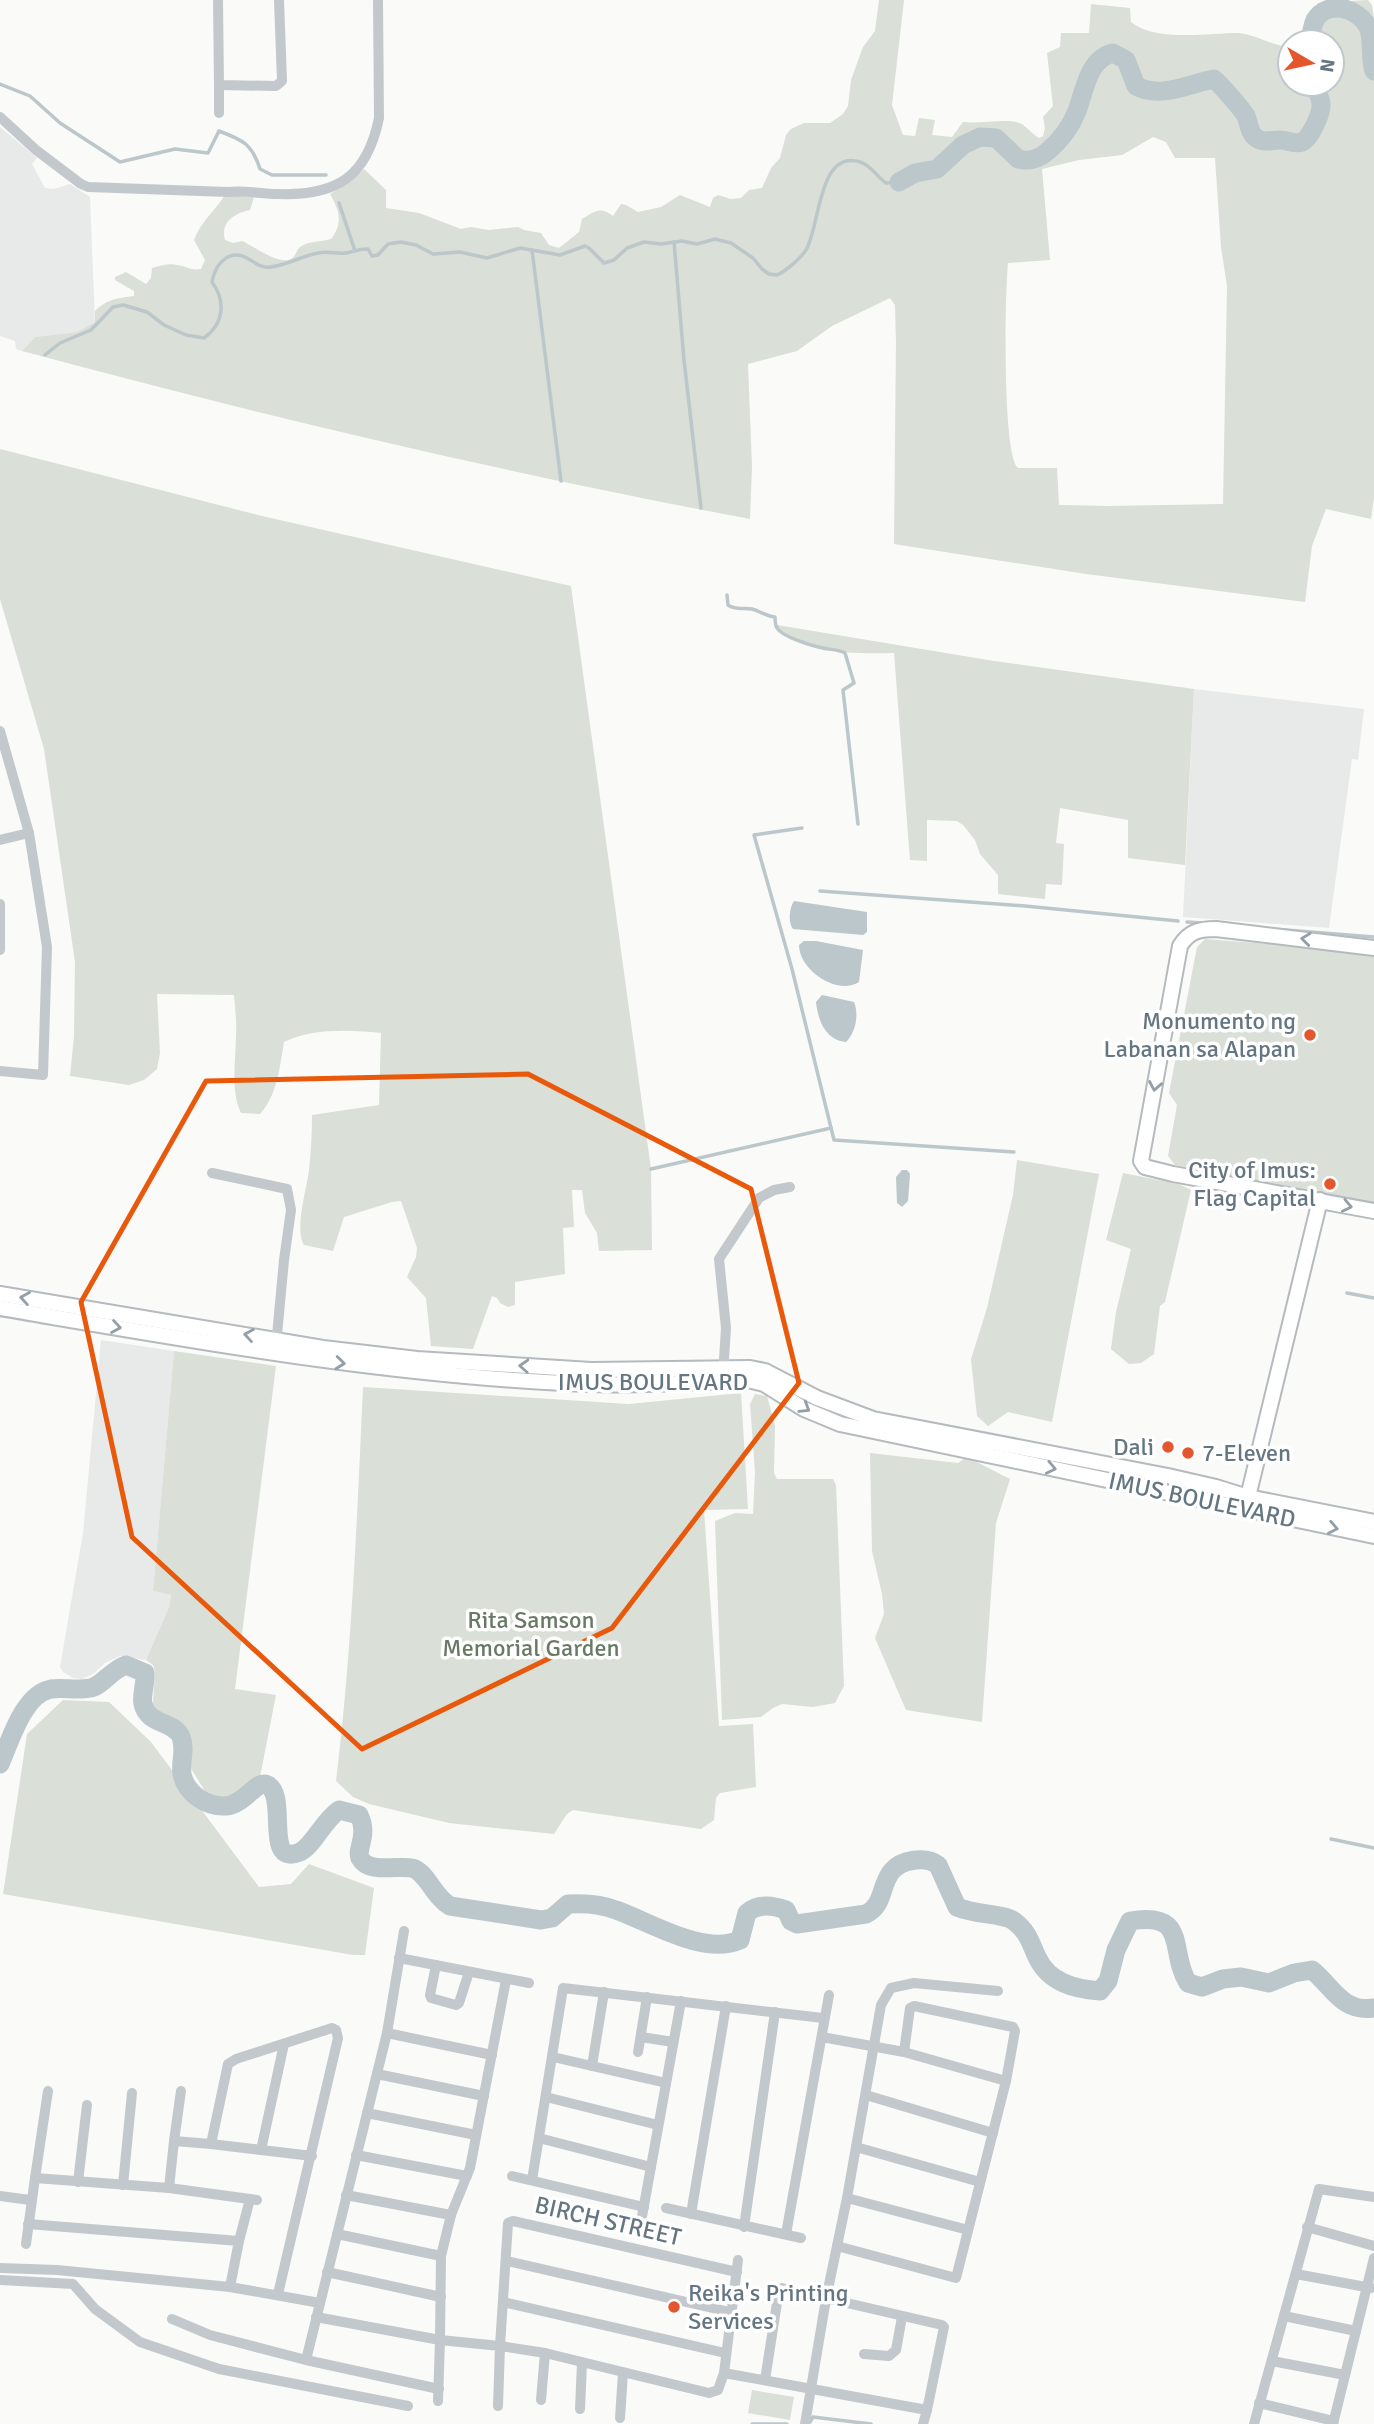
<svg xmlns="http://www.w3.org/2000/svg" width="1374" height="2424" font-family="Signika,sans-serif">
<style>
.built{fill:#e8e9e9}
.green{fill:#dadfd7;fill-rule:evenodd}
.water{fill:#bbc7cb}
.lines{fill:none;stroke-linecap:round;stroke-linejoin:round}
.stream{stroke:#bbc7cb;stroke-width:3.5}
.river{stroke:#bbc7cb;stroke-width:19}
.major-casing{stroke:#b5babe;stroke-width:18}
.minor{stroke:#c3c8cc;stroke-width:10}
.major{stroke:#fff;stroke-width:14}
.oneway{stroke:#939fa8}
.marked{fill:none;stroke:#e8590c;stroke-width:5;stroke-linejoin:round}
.poi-dot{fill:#e4572e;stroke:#fff;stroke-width:2.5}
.labels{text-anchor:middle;stroke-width:7;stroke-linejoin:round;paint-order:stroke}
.poi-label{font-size:24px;fill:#657683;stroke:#fff;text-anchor:end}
.street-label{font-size:24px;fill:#657683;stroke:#fff}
.park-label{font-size:24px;fill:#687a64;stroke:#fff}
</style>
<rect width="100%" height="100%" fill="#fafaf8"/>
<!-- built -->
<g class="built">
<polygon points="0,127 37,158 32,164 45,188 54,189 70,184 90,197 95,322 77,332 35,337 22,351 16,349 15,341 0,336"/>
<polygon points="1194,689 1364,709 1358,760 1352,759 1329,928 1183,917"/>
<polygon points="101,1340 174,1351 153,1591 171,1595 169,1607 146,1660 120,1656 105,1663 93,1674 82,1679 73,1678 63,1672 60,1667 83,1533"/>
</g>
<!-- green -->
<g class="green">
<path d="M 879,0 L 904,0 L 892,105 L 903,135 L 915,136 L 919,118 L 935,120 L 932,135 L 952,137 L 963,122 C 978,124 1004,119 1016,122 C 1026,124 1031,134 1039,138 L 1043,136 L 1045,128 L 1043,117 L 1053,106 L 1047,53 L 1060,47 L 1061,33 L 1089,33 L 1091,4 L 1130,8 L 1131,22 C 1155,42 1208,33 1238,33 C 1255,34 1272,46 1290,47 L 1290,84 L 1332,84 L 1332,42 L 1301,42 L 1306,22 L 1318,3 L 1368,0 L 1372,5 L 1374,18 L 1374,498 L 1371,519 L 1326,509 L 1312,546 L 1305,602 L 1086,574 L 894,544 L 896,342 L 895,305 L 890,298 L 832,326 L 797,351 L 748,364 L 752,467 L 750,519 C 505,473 263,416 22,351 L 35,337 L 77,332 L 95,322 L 95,311 C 107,299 118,298 134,296 L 134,291 L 115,280 L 115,277 L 126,272 L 146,284 L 151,278 L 152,268 C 160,266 169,263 177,265 C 186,266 191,271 201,269 L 205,260 L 194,240 C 201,221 215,211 225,195 L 254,197 L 250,210 C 235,213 220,222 225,240 L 233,243 L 242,241 C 255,247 274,262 288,260 C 295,259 295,253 299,248 C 306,241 322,242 331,239 C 344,222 339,210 330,194 L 349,183 L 364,169 L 386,190 L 386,208 L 419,213 L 461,229 L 471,227 L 489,230 L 518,227 L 524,230 L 541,233 L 549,245 L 559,248 L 579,232 L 582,219 C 595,211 600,206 613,216 L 621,204 L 626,205 L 638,212 L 661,207 L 680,195 L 710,207 L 713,198 L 718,195 L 731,199 L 741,198 L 749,190 L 762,188 L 771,168 L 780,158 L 786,135 L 791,129 L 804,123 L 830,123 L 843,114 L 848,106 L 851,80 L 863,47 L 875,31 ZM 1153,137 L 1166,142 L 1175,158 L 1215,158 L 1221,247 L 1227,286 L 1223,504 L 1109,506 L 1059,505 L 1057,468 L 1018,468 C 1002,454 1005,291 1008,263 L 1050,260 L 1042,169 L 1079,160 L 1122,155 Z"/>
<path d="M 0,449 L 262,516 L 571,586 L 651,1169 L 652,1250 L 599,1251 L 597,1233 L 585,1213 L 582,1190 L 572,1190 L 574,1227 L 563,1228 L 565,1274 L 515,1282 L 515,1305 L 508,1307 L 500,1303 L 497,1298 L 492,1296 L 473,1349 L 431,1346 L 426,1298 L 407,1277 L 416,1257 L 417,1248 L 401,1201 L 392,1202 L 344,1217 L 333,1251 L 304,1245 C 294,1230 307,1188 309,1170 C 311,1152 312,1133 312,1115 L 379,1105 L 381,1033 C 350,1030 313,1028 284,1042 C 280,1066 277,1096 260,1114 L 241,1113 C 230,1090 236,1060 236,1035 C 237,1021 235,1008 234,995 L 157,994 L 160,1053 L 157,1069 L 144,1080 L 129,1085 L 70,1076 L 74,1036 L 75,962 L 44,749 L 0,599 Z"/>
<path d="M 777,625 L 994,661 L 1194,689 L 1185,865 L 1128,858 L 1128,820 L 1060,808 L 1056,843 L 1064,844 L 1062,885 L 1046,884 L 1045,899 L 998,894 L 998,875 L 980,854 L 975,840 L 963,825 L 957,821 L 927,820 L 927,861 L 910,860 L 894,653 C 855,654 810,654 777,629 Z"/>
<polygon points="1205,939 1348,950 1374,955 1374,1206 1175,1165 1168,1156 1177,1105 1169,1093 1197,947"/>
<polygon points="1017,1160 1099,1174 1052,1422 1008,1412 988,1426 977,1416 971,1359 987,1308 1013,1195"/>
<polygon points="1123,1173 1179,1184 1191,1190 1165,1302 1160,1306 1154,1354 1141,1363 1129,1364 1111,1349 1116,1312 1131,1249 1106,1240"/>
<polygon points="174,1351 276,1366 235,1689 276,1695 260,1777 238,1799 224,1802 214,1800 206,1793 189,1765 188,1735 173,1722 156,1719 152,1716 155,1672 153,1665 146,1660 169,1607 171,1595 153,1591"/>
<path d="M 363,1387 L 629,1404 L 741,1393 L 748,1509 L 704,1510 L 719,1726 L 753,1724 L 756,1787 L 720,1793 L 716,1798 L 714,1820 L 701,1829 L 573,1810 L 567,1814 L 554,1834 L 449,1823 L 369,1804 L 353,1797 L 336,1781 C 352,1650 357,1518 363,1387 Z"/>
<polygon points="755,1394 767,1396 775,1425 774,1473 777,1479 833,1479 836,1485 844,1686 835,1703 813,1707 782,1704 773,1708 761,1717 722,1720 715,1521 735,1513 753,1514 755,1472 750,1404"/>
<polygon points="870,1453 958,1463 967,1457 1010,1479 996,1523 982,1722 906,1710 875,1638 884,1614 882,1594 872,1551"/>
<polygon points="63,1700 109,1702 151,1742 259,1887 291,1884 309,1864 374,1888 365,1955 353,1955 3,1894 27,1734"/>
<polygon points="752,2390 794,2397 790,2420 748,2413"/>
</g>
<!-- water -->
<g class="water">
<path d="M 794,901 L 867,912 L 867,932 L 863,935 L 793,929 C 788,923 789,908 794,901 Z"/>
<path d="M 804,941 L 816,941 L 863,950 L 859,982 C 837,996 799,970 799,945 Z"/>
<path d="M 822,995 L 854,1002 C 859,1014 856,1032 846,1042 C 825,1040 818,1020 816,1002 Z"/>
<polygon points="902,1170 907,1170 910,1174 908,1201 902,1207 897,1203 896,1177"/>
</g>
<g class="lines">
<!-- stream -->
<g class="stream">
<path d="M 0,84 L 30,96 L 60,123 L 120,162 L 175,149 L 208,153 L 219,131 C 243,140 252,144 260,169 L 272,175 L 326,175"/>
<polyline points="339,203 355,251"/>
<polyline points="674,242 684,360 701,508"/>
<polyline points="532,250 561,481"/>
<path d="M 45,355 L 60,343 L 91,330 L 113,307 L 123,305 L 147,312 L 164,325 L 186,335 L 204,338 C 224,324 226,301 212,282 C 214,271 219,261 230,256 C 247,250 255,270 271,267 C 287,265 302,256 318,253 C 328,251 337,254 346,253 C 354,252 360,248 368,249 L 372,256 L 378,255 L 388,244 L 401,242 L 416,245 L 433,254 L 460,252 L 487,258 L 520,248 L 560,255 L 585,246 L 589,248 L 604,263 L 614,260 L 627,248 L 644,242 L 661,244 L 682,241 L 697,244 L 715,239 L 731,243 L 753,258 L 762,269 L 769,274 L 777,275 C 786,271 800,259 806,250 C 820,227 818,149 860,162 C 871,165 877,177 886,183 L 899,182"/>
<path d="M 727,595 L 728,605 C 737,611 743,607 752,609 C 760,611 765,616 775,617 C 775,621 775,625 777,628 C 782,637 813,646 823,648 C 831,650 837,649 845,653 L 854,683 L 843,690 L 858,824"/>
<polyline points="802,828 754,835 792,969 834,1140 1014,1152"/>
<polyline points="820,891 1025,906 1178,921"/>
<polyline points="1187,922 1202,923"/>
<polyline points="1273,929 1374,937"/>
<polyline points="651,1169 831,1128"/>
<polyline points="1347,1293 1374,1298"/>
<polyline points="1331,1839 1374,1848"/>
<polyline points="810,2422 813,2417 871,2424"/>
<polyline points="752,2424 787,2424"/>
</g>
<!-- river -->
<g class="river">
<path d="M 1310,42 C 1311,35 1312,27 1315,20 C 1327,0 1358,7 1368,27 C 1374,41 1369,56 1374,71"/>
<path d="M 899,182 L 915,173 L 937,169 L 963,145 L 980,137 L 996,138 L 1018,159 C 1030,162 1039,159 1048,151 C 1061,140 1071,126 1077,111 C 1085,90 1088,59 1113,53 L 1126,60 L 1136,86 C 1161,99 1188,84 1214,79 C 1220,84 1242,109 1246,116 C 1249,123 1249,131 1254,136 C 1262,144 1271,140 1280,140 C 1288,140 1295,145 1302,142 C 1310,139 1322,113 1321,104 C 1321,98 1316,90 1313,84"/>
<path d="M 0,1764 C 10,1742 23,1694 51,1689 C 64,1687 77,1691 90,1688 C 101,1687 111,1670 126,1665 L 145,1673 C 146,1683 141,1695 143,1704 C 148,1726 174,1720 181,1737 C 186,1750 180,1761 182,1774 C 186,1794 207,1807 226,1806 C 243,1805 256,1782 265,1784 C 291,1791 261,1868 300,1852 C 313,1846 323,1821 339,1810 L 359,1815 C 369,1835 356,1848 360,1858 C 368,1874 398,1865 412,1868 C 427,1872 433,1896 450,1906 L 541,1920 L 552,1918 L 568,1904 C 584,1903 601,1904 616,1910 C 650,1922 703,1956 740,1940 L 747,1913 C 758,1903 772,1905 786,1910 L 791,1921 L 797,1924 L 866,1914 C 884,1905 880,1887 891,1872 C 901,1859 926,1856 938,1865 L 957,1907 C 975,1915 1003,1913 1014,1921 C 1029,1933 1030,1942 1037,1957 C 1049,1983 1075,1989 1100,1991 L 1108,1981 L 1116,1950 L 1130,1921 C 1190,1911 1168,1951 1188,1983 L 1202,1987 L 1223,1979 L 1241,1977 L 1269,1983 L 1294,1973 L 1312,1970 C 1332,1986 1342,2013 1374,2008"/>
</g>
<!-- major casing -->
<g class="major-casing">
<g id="major">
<path d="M 1374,948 L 1216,929 C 1200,929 1189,931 1180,946 L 1141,1161 L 1145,1167 L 1173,1174 L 1374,1211"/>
<polyline points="0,1294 323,1348 417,1359 591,1370 750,1368 765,1371 817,1398 873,1419 1168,1476 1216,1487 1248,1497 1374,1522"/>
<path d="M 0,1308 C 195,1341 391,1377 589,1384 C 642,1386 695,1382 748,1380 L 764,1384 L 804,1409 L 840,1424 L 1374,1536"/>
<polyline points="1246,1505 1320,1200"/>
</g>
</g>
<!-- minor -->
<g class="minor">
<polyline points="218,0 219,85 276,86 282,81 279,0"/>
<polyline points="219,113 219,85"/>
<path d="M 0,117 L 36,150 L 81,184 L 88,187 L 228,192 C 245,190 261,194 278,194 C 337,196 367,177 379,118 L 378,0"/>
<polyline points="0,731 29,833"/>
<polyline points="0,840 29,833 47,947 43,1075 0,1071"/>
<polyline points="0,904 0,950"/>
<polyline points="212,1173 287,1189 291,1210 284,1260 276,1346"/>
<polyline points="723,1375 726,1328 719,1259 759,1198 774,1190 790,1187"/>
<polyline points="404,1931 387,2033 306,2360 439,2389"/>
<polyline points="399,1958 529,1983"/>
<polyline points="436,1965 430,1995 431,1998 456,2005 459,2003 469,1972"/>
<polyline points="387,2033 492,2055"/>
<polyline points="641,2037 673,2042"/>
<polyline points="822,2037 904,2052 1006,2081"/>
<polyline points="638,2052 647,1997"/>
<polyline points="553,2057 666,2083"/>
<polyline points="592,2066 604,1992"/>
<polyline points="377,2074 484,2096"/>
<polyline points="866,2095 993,2133"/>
<polyline points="546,2097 658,2125"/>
<polyline points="367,2113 476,2135"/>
<polyline points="539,2138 651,2167"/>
<polyline points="174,2141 181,2091"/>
<polyline points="211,2144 312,2156"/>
<polyline points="856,2147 980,2182"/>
<polyline points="261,2150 284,2044"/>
<polyline points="356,2155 467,2176"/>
<polyline points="512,2176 644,2207"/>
<polyline points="35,2178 48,2091"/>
<polyline points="532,2180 563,1988 823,2018"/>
<polyline points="78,2182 87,2105"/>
<polyline points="123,2185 132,2093"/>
<polyline points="169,2188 257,2200"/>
<polyline points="346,2195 451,2215"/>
<polyline points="0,2196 30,2200"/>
<polyline points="847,2198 968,2230"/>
<polyline points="666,2208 801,2238"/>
<polyline points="691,2214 726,2006"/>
<polyline points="641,2222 681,2001"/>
<polyline points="28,2224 239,2241 230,2287"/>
<polyline points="744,2227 775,2012"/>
<polyline points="1307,2227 1374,2246"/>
<polyline points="337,2234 441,2256"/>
<polyline points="786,2234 829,1995"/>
<polyline points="239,2241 250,2199"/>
<polyline points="26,2244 35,2178 169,2188 174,2141 211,2144 228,2064 236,2059 332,2028 336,2030 338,2038 278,2294"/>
<polyline points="837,2246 956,2278 1006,2081 1015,2031 1013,2027 914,2006 910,2008 904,2052"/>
<polyline points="738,2260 724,2373 927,2410 923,2424"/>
<polyline points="507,2261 730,2312"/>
<polyline points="0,2268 57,2270 230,2287 320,2303"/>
<polyline points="327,2272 441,2297"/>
<polyline points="1296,2274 1371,2288"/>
<polyline points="0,2280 73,2284 95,2309 140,2342 219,2369 408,2406"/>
<polyline points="503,2302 725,2353"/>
<polyline points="1284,2316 1356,2331"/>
<polyline points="316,2317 440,2340 438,2401"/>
<polyline points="172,2319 210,2335 306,2360"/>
<polyline points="864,2354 889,2356 896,2350 902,2317"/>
<polyline points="1272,2361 1345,2375"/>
<polyline points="724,2373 718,2390 709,2393 545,2353 500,2346 508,2223 513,2221 737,2272"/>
<polyline points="765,2380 779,2290 782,2288 942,2325 944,2327 927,2410"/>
<polyline points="541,2400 545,2353"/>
<polyline points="1259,2403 1334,2421"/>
<polyline points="498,2406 500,2346 440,2340 441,2256 451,2215 470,2168 506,1980"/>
<polyline points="580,2409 582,2363"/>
<polyline points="620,2418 623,2373"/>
<polyline points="805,2424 826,2299 847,2198 881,2005 891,1988 914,1983 998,1991"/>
<polyline points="1254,2424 1319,2189 1374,2197"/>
<polyline points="1333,2424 1374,2258"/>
</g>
<!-- major -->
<use href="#major" class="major"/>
</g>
<!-- one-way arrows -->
<defs><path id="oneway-chevron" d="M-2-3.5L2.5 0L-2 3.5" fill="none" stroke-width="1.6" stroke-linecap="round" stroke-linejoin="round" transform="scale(1.75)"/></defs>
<g class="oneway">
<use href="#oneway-chevron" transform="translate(1306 939) rotate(-173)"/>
<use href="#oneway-chevron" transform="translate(1155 1086) rotate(100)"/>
<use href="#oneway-chevron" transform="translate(1347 1206) rotate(12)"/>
<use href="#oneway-chevron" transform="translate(25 1298) rotate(-170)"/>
<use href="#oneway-chevron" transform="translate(116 1327) rotate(9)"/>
<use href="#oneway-chevron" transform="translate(249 1335) rotate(-171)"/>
<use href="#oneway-chevron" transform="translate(340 1363) rotate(6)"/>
<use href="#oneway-chevron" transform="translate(524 1366) rotate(-177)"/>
<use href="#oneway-chevron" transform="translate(805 1408) rotate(32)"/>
<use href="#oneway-chevron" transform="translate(1051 1468) rotate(12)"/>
<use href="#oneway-chevron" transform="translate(1333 1528) rotate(11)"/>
</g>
<!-- marked area -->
<path class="marked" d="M 528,1074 L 751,1189 L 799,1383 L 612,1628 L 362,1749 L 132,1537 L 81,1302 L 206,1081 Z"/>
<!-- markers -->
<g class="poi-dot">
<circle cx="1310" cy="1035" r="7"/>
<circle cx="1330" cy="1184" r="7"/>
<circle cx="1168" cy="1447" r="7"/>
<circle cx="1188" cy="1453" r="7"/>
<circle cx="674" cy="2307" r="7"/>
</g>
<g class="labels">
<!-- poi labels -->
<g class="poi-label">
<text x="1296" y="1029">Monumento ng<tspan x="1296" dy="28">Labanan sa Alapan</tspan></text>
<text x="1316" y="1178">City of Imus:<tspan x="1316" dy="28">Flag Capital</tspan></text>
<text x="1154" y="1455">Dali</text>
<text x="1202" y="1461" text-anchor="start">7-Eleven</text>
<text x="688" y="2301" text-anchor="start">Reika's Printing<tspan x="688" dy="28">Services</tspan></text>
</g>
<!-- street labels -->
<g class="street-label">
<text x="653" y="1390">IMUS BOULEVARD</text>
<text transform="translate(1202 1500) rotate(12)" y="8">IMUS BOULEVARD</text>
<text transform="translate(608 2221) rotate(13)" y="8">BIRCH STREET</text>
</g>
<!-- park labels -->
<g class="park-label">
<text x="531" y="1628">Rita Samson<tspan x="531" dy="28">Memorial Garden</tspan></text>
</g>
</g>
<!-- north arrow -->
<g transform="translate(1311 63) rotate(99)"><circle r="33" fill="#ffffff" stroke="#c1c8cd" stroke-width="2"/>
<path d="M0-5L12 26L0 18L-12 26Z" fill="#e4572e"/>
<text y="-10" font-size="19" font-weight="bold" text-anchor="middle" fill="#657683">N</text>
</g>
</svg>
